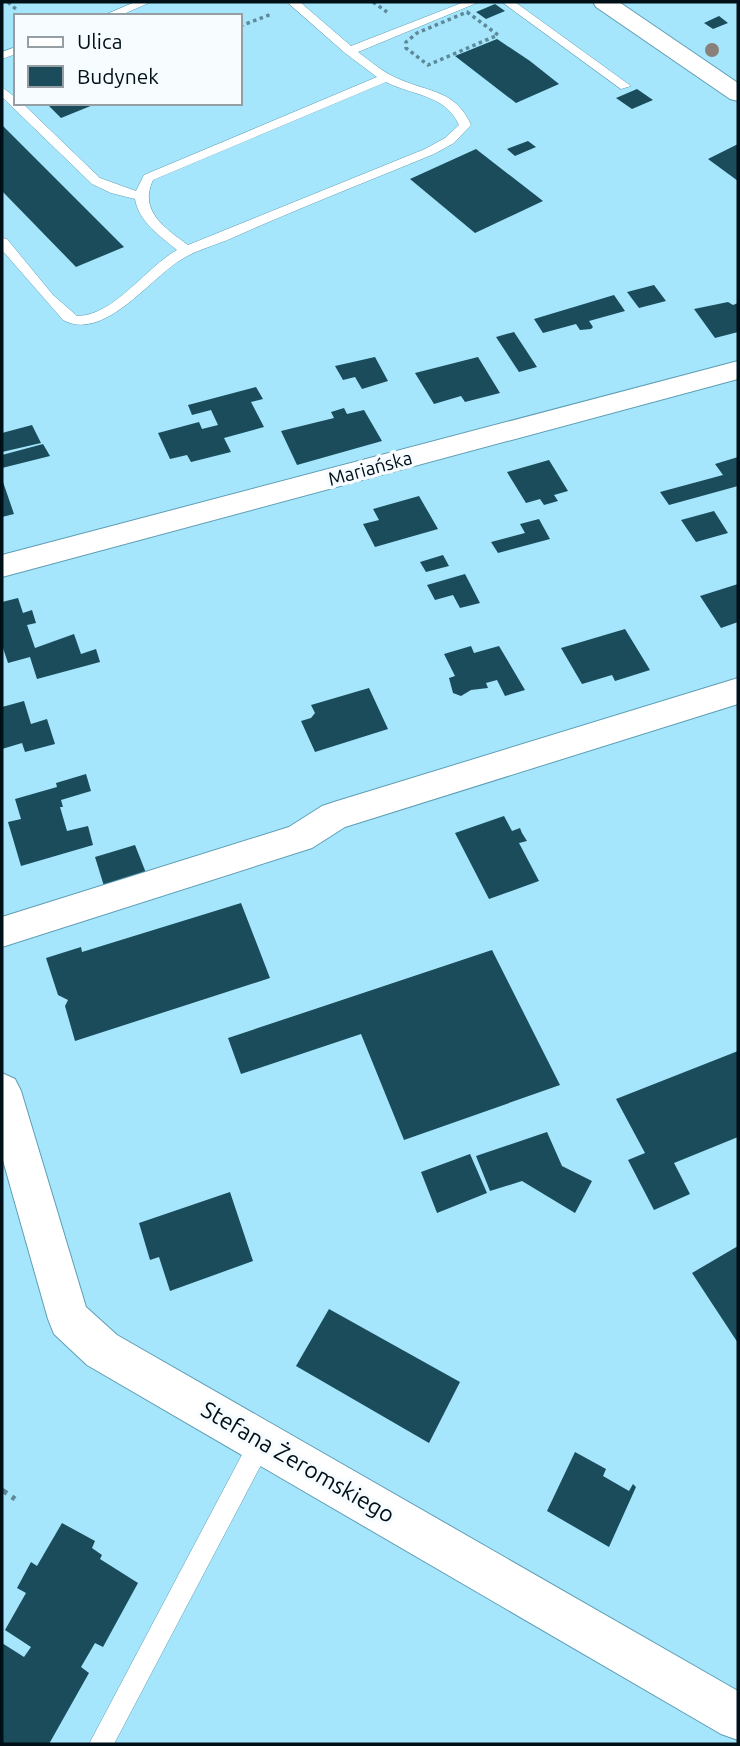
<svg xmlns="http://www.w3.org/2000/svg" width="740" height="1746" font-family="Ubuntu,sans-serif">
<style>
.building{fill:#1b4c5b}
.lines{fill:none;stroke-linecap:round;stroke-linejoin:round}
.service-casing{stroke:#5f9eb4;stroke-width:1}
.minor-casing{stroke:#5f9eb4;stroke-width:2}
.path-far1{stroke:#5d8999;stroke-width:3.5;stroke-dasharray:3.5 3.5;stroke-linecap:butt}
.path{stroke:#5d8999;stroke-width:5;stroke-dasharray:6 6;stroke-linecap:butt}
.service{fill:#fff;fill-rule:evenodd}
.minor{fill:#fff;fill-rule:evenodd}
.tree{fill:#888079}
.labels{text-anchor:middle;stroke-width:7;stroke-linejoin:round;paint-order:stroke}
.street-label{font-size:19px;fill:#001018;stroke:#f6fcff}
.near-street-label{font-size:23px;fill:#001018;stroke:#f6fcff}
</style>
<rect width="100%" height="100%" fill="#a5e6fd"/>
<!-- building -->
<g class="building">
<polygon points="495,4 505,11 486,19 476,12"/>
<polygon points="719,16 728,23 713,29 704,23"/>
<polygon points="497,39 530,61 559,84 516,103 455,56"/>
<polygon points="637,89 653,100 632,109 616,98"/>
<polygon points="46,103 98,103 61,118"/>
<polygon points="2,125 124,247 76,267 2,191"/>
<polygon points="528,141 536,147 515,156 507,149"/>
<polygon points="738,144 738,181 708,159"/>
<polygon points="476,149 543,201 475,233 410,179"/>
<polygon points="654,285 666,301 639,308 627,292"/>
<polygon points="614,295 625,311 589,321 593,327 591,329 580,330 576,324 543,333 534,319"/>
<polygon points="728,302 733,305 738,303 738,332 715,338 694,309"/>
<polygon points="514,332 537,367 519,372 496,337"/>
<polygon points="375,357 388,381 362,389 355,377 343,380 335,366"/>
<polygon points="478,357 500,393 465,402 461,396 434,404 415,373"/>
<polygon points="256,387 263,399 251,402 264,427 224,438 231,452 191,462 187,455 170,459 158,433 199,422 202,429 218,425 211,410 192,415 188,405"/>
<polygon points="344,408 347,414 364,410 382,441 297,465 281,431 334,418 331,412"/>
<polygon points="32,425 41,443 2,452 2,433"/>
<polygon points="43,444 50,456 2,468 2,455"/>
<polygon points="738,457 738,486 669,505 660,492 723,475 715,464"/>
<polygon points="549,460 568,491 554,495 558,501 544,505 540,499 526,503 507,472"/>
<polygon points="2,479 14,514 2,517"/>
<polygon points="419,496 438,529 375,547 363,524 379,520 373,509"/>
<polygon points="714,511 728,533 696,542 681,520"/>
<polygon points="539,519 550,539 498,553 491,542 525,533 520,524"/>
<polygon points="443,555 449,566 426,572 420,562"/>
<polygon points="465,574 480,603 460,608 453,595 435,600 427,585"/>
<polygon points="738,584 738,622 721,628 700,596"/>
<polygon points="18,598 23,613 32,610 36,623 27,625 35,648 74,634 81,654 96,649 100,662 37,679 30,657 8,663 2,645 2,602"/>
<polygon points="625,629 650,670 615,681 612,675 582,684 561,648"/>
<polygon points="471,646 474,653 499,646 525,690 505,696 497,680 486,683 488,688 471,690 461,696 453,693 449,678 455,676 444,654"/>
<polygon points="369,688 388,729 315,752 301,721 311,718 315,713 311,705"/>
<polygon points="24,701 31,724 47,719 55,744 25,752 22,743 2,749 2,707"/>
<polygon points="86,774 91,791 61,800 63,807 60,807 67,831 88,826 93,845 21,866 8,822 21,819 15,799 57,787 56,783"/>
<polygon points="504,816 512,831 520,828 522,833 527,841 519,843 539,881 489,899 455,833"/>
<polygon points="135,845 146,873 104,886 95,857"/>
<polygon points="241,903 270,978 75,1041 65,1006 68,1000 58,995 46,958 81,947 82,952"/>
<polygon points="492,950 560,1085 404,1140 361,1034 241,1074 228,1038"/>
<polygon points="738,1051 738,1137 674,1163 690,1194 654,1210 628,1160 645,1153 616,1099"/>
<polygon points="547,1132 562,1166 592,1181 575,1213 522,1181 490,1191 476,1156"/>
<polygon points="470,1154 487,1193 437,1213 421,1172"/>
<polygon points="230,1192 253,1261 170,1291 159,1257 150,1260 139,1223"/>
<polygon points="738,1246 738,1343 692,1273"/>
<polygon points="329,1309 460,1382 429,1443 296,1366"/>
<polygon points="575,1452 606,1469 603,1476 629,1491 633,1484 636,1487 609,1547 547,1511"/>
<polygon points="62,1523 95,1541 92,1548 102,1555 100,1559 138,1583 103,1647 95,1643 81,1667 89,1673 49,1744 2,1744 2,1643 24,1657 31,1647 5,1630 26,1593 17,1588 31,1562 37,1566"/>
</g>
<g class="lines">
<!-- service casing -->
<g class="service-casing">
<g id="service">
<polygon points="135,2 151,2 119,16 102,16"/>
<path d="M 287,2 L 300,2 L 351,46 L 464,2 L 479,2 L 358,52 C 371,62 384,73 399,79 C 431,93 455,90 471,125 L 454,143 L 434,154 C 366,182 299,208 232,238 C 214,246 195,250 179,261 C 149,280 103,342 63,320 L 2,250 L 2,238 L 7,239 L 53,295 L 77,316 C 114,316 146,267 177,250 C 160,236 139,222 135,199 L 111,193 L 92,184 L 2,97 L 2,87 L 16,98 L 16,103 L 22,103 L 100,178 L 136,191 L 144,175 L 377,77 L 345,53 ZM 386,82 C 413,96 445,94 459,125 L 445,138 L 425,149 L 188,245 C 166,229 138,211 153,180 Z"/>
<polygon points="502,2 515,2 631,86 621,89"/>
<polygon points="16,47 16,54 2,59 2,52"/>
<polygon points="262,1429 270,1432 273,1440 270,1448 114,1744 89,1744 254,1432"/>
</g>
</g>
<!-- minor casing -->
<g class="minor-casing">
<g id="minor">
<polygon points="593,2 619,2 738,83 738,101 730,99 596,7"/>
<polygon points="738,361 738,379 2,577 2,555"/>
<polygon points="738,678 738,704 345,827 312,848 2,947 2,917 289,827 322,806 334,802"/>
<polygon points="2,1073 15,1079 21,1091 86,1307 117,1335 738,1691 738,1740 721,1734 87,1365 54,1334 48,1319 2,1157"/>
</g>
</g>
<!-- path-far1 -->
<g class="path-far1">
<polyline points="8,2 18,11"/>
<polyline points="373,2 387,12"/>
<polygon points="467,12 498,35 428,65 406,48 406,42 417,33"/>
<polyline points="240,26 272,14"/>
</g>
<!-- path -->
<polyline class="path" points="2,1490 15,1499"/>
<!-- service -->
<use href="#service" class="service"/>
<!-- minor -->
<use href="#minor" class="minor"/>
</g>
<!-- trees -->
<circle class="tree" cx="712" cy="50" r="7"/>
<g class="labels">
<!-- street labels -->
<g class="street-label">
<text transform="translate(370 468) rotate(-15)" y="7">Mariańska</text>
</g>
<!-- near-street labels -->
<g class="near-street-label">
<text transform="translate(298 1462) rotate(30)" y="8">Stefana Żeromskiego</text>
</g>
</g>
<!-- border -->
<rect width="740" height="1746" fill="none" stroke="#001018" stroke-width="7"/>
<!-- legend -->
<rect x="14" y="14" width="228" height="91" fill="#f6fcff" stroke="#949ea3" stroke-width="2"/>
<rect x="28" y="37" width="35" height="10" fill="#ffffff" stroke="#949ea3" stroke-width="2"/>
<text x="77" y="49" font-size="21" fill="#001018">Ulica</text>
<rect x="28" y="66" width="35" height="21" fill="#1b4c5b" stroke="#949ea3" stroke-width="2"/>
<text x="77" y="84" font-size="21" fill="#001018">Budynek</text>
</svg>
